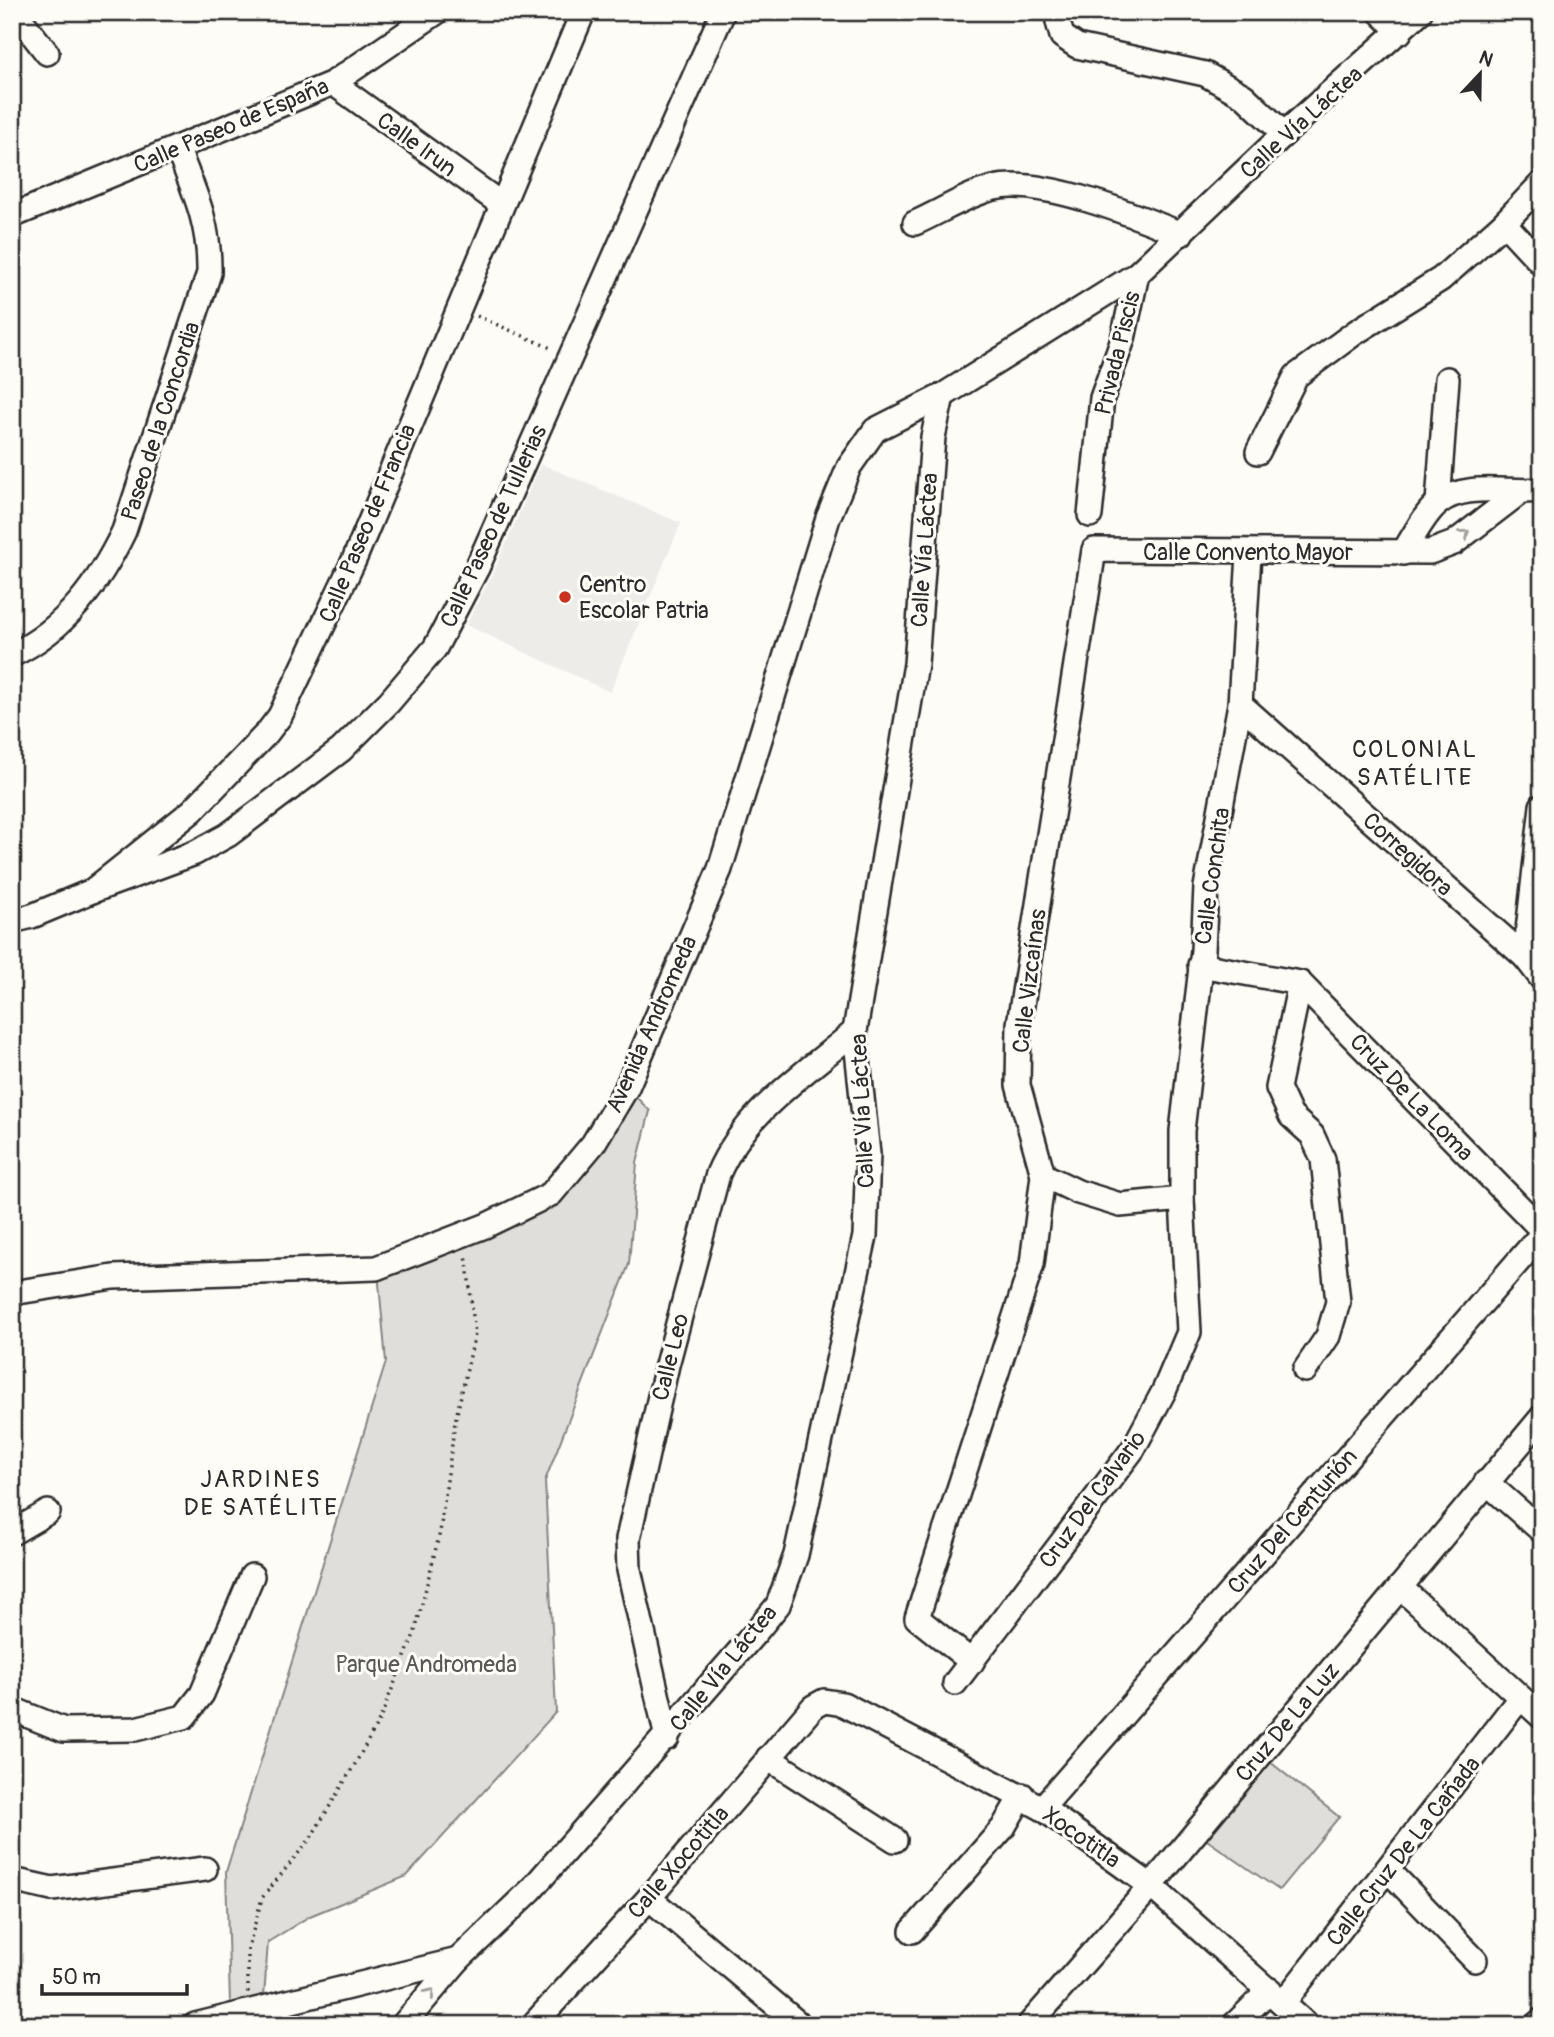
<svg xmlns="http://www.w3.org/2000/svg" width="1554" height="2037" font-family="Pangolin,sans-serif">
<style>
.built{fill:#edece8}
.green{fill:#dfdeda;stroke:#858482;stroke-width:2}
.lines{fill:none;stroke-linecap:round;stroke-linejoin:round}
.minor-casing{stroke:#2b2b2b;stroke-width:28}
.path{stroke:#2b2b2b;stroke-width:3.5;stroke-dasharray:2 5;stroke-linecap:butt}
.minor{stroke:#fdfcf7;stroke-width:23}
.oneway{stroke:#9e9e9b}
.poi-dot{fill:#c8321e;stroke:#fdfcf7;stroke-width:2.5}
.labels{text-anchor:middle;stroke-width:6;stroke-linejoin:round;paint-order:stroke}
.street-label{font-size:23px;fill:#2b2b2b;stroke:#fdfcf7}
.poi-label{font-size:23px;fill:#2b2b2b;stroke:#fdfcf7;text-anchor:start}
.park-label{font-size:23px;fill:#585857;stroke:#fdfcf7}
.neighbourhood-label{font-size:24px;letter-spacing:2px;fill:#2b2b2b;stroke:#fdfcf7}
</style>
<rect width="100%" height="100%" fill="#fdfcf7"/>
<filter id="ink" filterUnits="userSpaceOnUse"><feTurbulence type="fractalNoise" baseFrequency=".0143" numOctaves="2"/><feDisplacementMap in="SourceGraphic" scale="14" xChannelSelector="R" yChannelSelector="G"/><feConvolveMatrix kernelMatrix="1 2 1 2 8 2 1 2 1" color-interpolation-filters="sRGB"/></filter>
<g filter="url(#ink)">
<!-- built -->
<polygon class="built" points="541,464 681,523 610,692 466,625 495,569"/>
<!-- green -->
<g class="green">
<polygon points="635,1096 650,1111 637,1163 629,1264 545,1481 556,1712 407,1876 310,1916 268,1942 264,1997 247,2014 230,2003 226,1872 386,1362 378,1272 552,1201 592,1159"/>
<polygon points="1269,1761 1339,1817 1279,1890 1204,1838"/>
</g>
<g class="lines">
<!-- minor casing -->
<g class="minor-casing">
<g id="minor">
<polyline points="15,12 47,53"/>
<polyline points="1061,12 1058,22 1062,36 1077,46 1205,74 1244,96 1284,134"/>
<polyline points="1380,12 1400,32"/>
<polyline points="333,83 501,204"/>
<polyline points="12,216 333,83 437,12"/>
<path d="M 915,223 C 940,212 968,194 994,188 C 1041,177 1137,216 1181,234"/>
<polyline points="1504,223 1542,264"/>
<polyline points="1258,452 1296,376 1356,332 1441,279 1504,223 1542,183"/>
<polyline points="1438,503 1447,379"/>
<polyline points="1090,515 1102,398 1123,339 1137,274"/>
<path d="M 1403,553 C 1413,538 1424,514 1438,503 C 1467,481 1509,494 1542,490"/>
<path d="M 12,655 C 66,629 99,583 124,531 L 209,273 C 210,224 195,193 177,148"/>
<polyline points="1240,704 1525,957 1542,979"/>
<polyline points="92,891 195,853 228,835 341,750 389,702 435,648 477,568 723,12"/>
<polyline points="12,921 32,916 92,891 192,811 267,733 280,716 354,560 583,12"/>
<polyline points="1525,957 1542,806"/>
<polyline points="1200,965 1300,983 1542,1230"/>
<polyline points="1300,983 1278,1088 1291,1116 1312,1135 1323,1159 1338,1302 1328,1336 1305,1370"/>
<polyline points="1043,1175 1078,1192 1120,1205 1182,1199"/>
<polyline points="12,1293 113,1277 376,1268 485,1226 551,1194 593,1144 627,1087 720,869 828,518 849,467 875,430 942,396 1137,274 1284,134 1420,12"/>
<polyline points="1486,1482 1542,1531"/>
<polyline points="12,1533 48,1512"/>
<polyline points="1400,1587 1542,1717"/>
<polyline points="972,1662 917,1618 1032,1264 1043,1175 1018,1085 1019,1024 1094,550 1430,552 1454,543 1519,493"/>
<polyline points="955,1683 1133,1449 1164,1391 1189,1332 1182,1199 1182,1131 1203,950 1206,887 1240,704 1249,554"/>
<polyline points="12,1709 64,1730 135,1729 184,1717 202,1694 252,1576"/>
<path d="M 667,1738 L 629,1570 L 628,1539 L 667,1365 L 718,1174 C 745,1111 805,1074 855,1031"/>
<polyline points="768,1758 895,1840"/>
<polyline points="1042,1808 1542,1234"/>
<polyline points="1389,1871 1475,1960"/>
<polyline points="12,1880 52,1889 205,1869"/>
<polyline points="649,1898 800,2025"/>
<polyline points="912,1931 1003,1828 1022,1795"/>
<polyline points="1284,2002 1520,1698"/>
<polyline points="195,2025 458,1960"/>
<polyline points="403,2025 458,1960 531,1890 756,1632 778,1605 796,1555 865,1236 868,1154 855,1031 916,664 933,437 942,396"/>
<polyline points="533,2025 649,1898 813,1707 824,1701 843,1704 1042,1808 1151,1886 1307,2025"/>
<polyline points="1029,2025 1151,1886 1542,1417"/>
<polyline points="1234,2025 1270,1990"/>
<polyline points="1536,2025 1542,2020"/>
</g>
</g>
<!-- path -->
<g class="path">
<polyline points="477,316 551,348"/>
<polyline points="248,1993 248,1949 262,1898 310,1839 355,1764 380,1719 415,1632 440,1532 455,1422 475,1334 466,1254"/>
</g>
<!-- minor -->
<use href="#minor" class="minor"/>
</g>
<!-- one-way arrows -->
<defs><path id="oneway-chevron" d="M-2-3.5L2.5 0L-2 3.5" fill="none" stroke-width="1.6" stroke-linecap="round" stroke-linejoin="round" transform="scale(1.75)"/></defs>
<g class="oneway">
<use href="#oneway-chevron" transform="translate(1465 534) rotate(-40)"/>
<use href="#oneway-chevron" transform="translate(430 1993) rotate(-49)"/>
</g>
</g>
<!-- markers -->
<circle class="poi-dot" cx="565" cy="597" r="7"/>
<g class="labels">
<!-- street labels -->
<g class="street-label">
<text transform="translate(1301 122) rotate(-42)" y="8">Calle Vía Láctea</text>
<text transform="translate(231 125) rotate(-23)" y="8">Calle Paseo de España</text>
<text transform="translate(417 144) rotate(36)" y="8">Calle Irun</text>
<text transform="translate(1117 353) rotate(-76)" y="8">Privada Piscis</text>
<text transform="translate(160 421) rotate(-72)" y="8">Paseo de la Concordia</text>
<text transform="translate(367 523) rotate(-67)" y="8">Calle Paseo de Francia</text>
<text transform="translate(493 526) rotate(-65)" y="8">Calle Paseo de Tullerias</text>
<text transform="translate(924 550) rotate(-86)" y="8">Calle Vía Láctea</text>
<text x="1248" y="560">Calle Convento Mayor</text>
<text transform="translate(1408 854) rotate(42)" y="8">Corregidora</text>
<text transform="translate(1212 876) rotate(-82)" y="8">Calle Conchita</text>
<text transform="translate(1029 981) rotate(-83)" y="8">Calle Vizcaínas</text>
<text transform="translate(651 1024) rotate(-66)" y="8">Avenida Andromeda</text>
<text transform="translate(1412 1097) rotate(46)" y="8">Cruz De La Loma</text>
<text transform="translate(862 1111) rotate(-93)" y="8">Calle Vía Láctea</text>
<text transform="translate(670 1357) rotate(-76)" y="8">Calle Leo</text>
<text transform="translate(1092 1499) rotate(-54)" y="8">Cruz Del Calvario</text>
<text transform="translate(1292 1521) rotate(-49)" y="8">Cruz Del Centurión</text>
<text transform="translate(723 1668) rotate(-51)" y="8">Calle Vía Láctea</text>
<text transform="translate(1287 1722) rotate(-50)" y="8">Cruz De La Luz</text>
<text transform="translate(1082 1837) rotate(35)" y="8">Xocotitla</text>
<text transform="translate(1403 1851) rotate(-52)" y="8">Calle Cruz De La Cañada</text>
<text transform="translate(678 1862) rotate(-49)" y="8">Calle Xocotitla</text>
</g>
<!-- poi labels -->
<g class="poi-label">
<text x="579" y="592">Centro<tspan x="579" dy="26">Escolar Patria</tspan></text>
</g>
<!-- park labels -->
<g class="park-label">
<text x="426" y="1672">Parque Andromeda</text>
</g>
<!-- neighbourhood labels -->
<g class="neighbourhood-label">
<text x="1415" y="757">COLONIAL<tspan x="1415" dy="28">SATÉLITE</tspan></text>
<text x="261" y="1487">JARDINES<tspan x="261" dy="28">DE SATÉLITE</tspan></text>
</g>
</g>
<!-- margin -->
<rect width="1554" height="2037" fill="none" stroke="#fdfcf7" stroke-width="42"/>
<rect x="21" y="21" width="1512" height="1995" fill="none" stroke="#2b2b2b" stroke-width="2.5" filter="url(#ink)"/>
<!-- north arrow -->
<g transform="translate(1480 74) rotate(22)" stroke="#fdfcf7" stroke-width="5" paint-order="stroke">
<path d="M0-5L12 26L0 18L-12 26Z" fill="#2b2b2b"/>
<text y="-10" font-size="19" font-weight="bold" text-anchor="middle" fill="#2b2b2b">N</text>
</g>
<!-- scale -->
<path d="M42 1984v10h145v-10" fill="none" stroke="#2b2b2b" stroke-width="3.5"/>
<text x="52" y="1984" font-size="21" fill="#2b2b2b" stroke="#fdfcf7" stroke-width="5" paint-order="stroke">50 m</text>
</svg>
